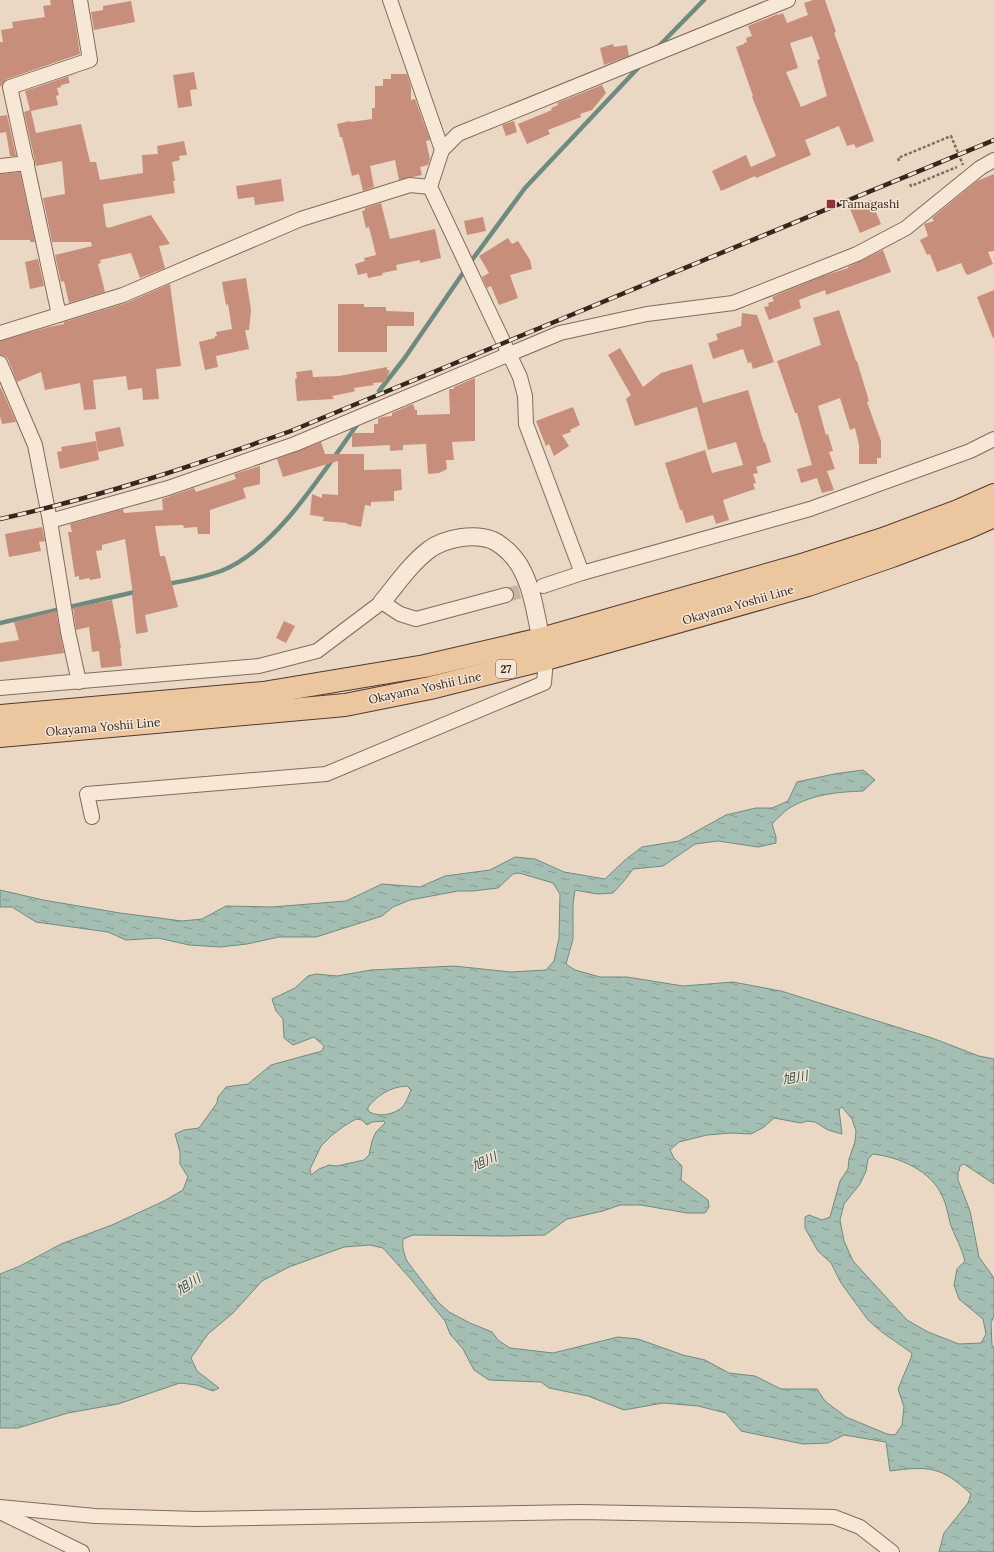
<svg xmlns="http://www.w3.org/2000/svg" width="994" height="1552" font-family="Lora,'Noto Sans JP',serif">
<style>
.water{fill:url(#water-ripples);stroke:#6d8c7f;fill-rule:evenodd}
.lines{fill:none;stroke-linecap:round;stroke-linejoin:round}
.stream{stroke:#6d8c7f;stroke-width:4.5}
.building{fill:#c78e7c;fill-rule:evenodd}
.minor-tunnel{stroke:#c7b4a3;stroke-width:14;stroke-dasharray:14 7;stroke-linecap:butt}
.minor-casing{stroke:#846a5b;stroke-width:16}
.tertiary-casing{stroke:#846a5b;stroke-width:19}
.primary-casing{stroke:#523a2f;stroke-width:24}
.path{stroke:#846a5b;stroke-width:2.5;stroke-dasharray:3 2;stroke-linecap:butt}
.minor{stroke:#f6e7d6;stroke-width:14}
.tertiary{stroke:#f6e7d6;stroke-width:17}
.primary{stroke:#ecc69e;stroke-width:22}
.rail-casing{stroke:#35261e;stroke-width:4.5}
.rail{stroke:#f3e4d3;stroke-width:3;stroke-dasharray:9;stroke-linecap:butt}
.poi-dot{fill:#8f3041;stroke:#f3e4d3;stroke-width:1.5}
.labels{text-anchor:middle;stroke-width:3;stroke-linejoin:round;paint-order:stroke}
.shield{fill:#f3e4d3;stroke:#6e5f54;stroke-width:1}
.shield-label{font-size:11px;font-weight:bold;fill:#35261e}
.poi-label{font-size:12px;fill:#35261e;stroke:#f3e4d3;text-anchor:start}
.street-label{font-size:12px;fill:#35261e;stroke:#f3e4d3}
.water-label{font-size:13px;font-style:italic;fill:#2f544b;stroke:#f3e4d3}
</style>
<defs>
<pattern id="water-ripples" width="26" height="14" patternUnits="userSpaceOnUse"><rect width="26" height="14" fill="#a5beb3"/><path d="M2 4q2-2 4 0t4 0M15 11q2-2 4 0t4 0" fill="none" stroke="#879a91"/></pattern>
</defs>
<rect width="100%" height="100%" fill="#ebd8c4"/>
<!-- water -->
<path class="water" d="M 863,770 L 875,780 L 863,791 C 837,792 814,794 791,807 C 784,811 778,818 772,824 L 776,837 L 776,843 L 758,847 L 718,841 L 695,844 L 663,866 L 633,869 L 624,881 L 613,893 L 597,894 L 575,890 L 573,904 L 573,939 L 566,964 L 575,970 L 600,977 L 627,977 L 683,986 L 733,982 L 781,991 L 932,1038 L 979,1056 L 994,1059 L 994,1184 L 964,1164 L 960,1166 L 959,1171 L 958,1172 L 958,1180 L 970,1211 L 979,1257 L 994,1278 L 994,1316 L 991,1323 L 992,1345 L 994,1347 L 994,1552 L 939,1552 L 944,1533 L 968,1503 L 971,1494 C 941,1466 929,1466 890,1471 L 886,1442 L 844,1435 L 828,1443 L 803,1444 L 741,1431 L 726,1413 L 698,1406 L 663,1403 L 624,1410 L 588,1396 L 549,1388 L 541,1382 L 489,1380 L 474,1370 L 463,1349 L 450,1334 L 445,1321 L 409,1277 L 383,1248 L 370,1245 L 344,1247 L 289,1267 L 262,1281 L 233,1313 L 208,1334 L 191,1358 L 197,1371 L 219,1388 L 213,1391 L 197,1385 L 180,1383 L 118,1404 L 68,1413 L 18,1428 L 0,1428 L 0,1274 L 20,1266 L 61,1244 L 112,1225 L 164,1201 L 183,1190 L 188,1177 L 180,1164 L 180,1152 L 175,1134 L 184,1130 L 199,1128 L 217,1103 L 218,1097 L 226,1087 L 248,1084 L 271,1065 L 322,1051 L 324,1046 L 314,1037 L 293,1045 L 284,1038 L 283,1019 L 276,1011 L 272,999 L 295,988 L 308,976 L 316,974 L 337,976 L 371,970 L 454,966 L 511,972 L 546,970 L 554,961 L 559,938 L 560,894 L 553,883 L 519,873 L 513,874 L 498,888 L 473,891 L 458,891 L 410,900 L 393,907 L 382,916 L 316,937 L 279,937 L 247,944 L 220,947 L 189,945 L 158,938 L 126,940 L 108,932 L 36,922 L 12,907 L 0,907 L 0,890 L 43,900 L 120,913 L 182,921 L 202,919 L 226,906 L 272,907 L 346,901 L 382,884 L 420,887 L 445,876 L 490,870 L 515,857 L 535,859 L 564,872 L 605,879 L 625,860 L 642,847 L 679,841 L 726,815 L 756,808 L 772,808 L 788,801 L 797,782 L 834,774 ZM 407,1086 L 411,1090 C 409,1095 407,1100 404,1105 C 396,1115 378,1118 368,1111 L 368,1107 C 378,1095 390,1087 407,1086 ZM 842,1107 L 852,1119 L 856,1131 L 855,1142 L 849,1159 L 848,1169 L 840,1181 L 830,1217 L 822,1220 L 809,1215 L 805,1217 L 805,1228 L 818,1251 L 831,1263 L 841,1283 L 868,1320 L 883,1333 L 912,1353 L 911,1358 L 898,1389 L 904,1407 L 902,1425 L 895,1435 L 887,1434 L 846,1417 L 825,1401 L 817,1389 L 781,1389 L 755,1376 L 729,1373 L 705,1360 L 683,1355 L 638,1339 L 618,1337 L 553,1353 L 510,1348 L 499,1341 L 492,1332 L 470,1323 L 449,1312 L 438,1302 L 407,1261 C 404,1254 402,1248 403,1239 L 413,1235 L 506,1236 L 545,1235 L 567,1219 L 603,1211 L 620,1205 L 641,1205 L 687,1213 L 705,1213 L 709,1207 L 708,1200 L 681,1180 L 682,1166 L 674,1158 L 670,1150 L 679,1142 L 707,1135 L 731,1133 L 751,1134 L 764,1127 L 774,1118 L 801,1123 L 807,1121 L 815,1122 L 828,1130 L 842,1134 L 839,1109 ZM 356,1119 L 362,1120 L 367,1125 L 372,1122 L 384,1121 L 385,1123 L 376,1132 L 372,1141 L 369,1155 L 364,1160 L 337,1166 L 329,1165 L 319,1169 L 311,1175 L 310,1169 L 321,1146 L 331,1136 L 344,1126 ZM 873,1154 C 899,1157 932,1171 942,1196 C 947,1205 948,1216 951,1226 C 956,1238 962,1249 965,1261 L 957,1269 L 954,1285 L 959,1299 L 983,1319 L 986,1334 L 981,1343 L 959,1344 L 928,1332 L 907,1320 L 853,1261 L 844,1241 L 840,1220 L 844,1204 L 860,1184 L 866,1171 L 868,1159 Z"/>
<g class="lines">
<!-- stream -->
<g class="stream">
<polyline points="658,47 704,0"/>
<polyline points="379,391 404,359 472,260 525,188 638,68"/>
<path d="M 167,584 C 185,581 204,577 221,571 C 277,549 324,470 359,422"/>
<polyline points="0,623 139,591"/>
</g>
</g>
<!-- building -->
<g class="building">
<polygon points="50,0 72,0 80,54 7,79 0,87 0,42 3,42 1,30 13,28 12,22 45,17 43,6 51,5"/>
<path d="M 813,0 L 825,0 L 836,32 L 834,33 L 874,141 L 856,148 L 854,144 L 847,146 L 839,126 L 805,140 L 811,155 L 756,178 L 753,172 L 755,176 L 721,191 L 712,171 L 746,155 L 751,167 L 776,156 L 752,97 L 753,96 L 736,47 L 744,44 L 744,43 L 747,42 L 746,38 L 752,36 L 748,26 L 778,14 L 778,15 L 783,13 L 787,23 L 808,15 L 804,3 ZM 812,36 L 820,59 L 817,60 L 827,96 L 801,107 L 786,72 L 798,68 L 790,43 Z"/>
<polygon points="131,1 135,22 94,30 91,12 103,10 103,6"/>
<polygon points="613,44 614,47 627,45 629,56 604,65 600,48"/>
<polygon points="194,72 197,89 190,90 192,106 178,108 173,75"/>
<polygon points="78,73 68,77 70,83 61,85 61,87 57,88 59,95 56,96 58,105 31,111 36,133 81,124 90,162 96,162 100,180 143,173 142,155 158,154 157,146 184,141 187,155 179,156 180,160 172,162 175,181 173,181 175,193 103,204 106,227 108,227 108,228 151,215 170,244 159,246 165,268 140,278 131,253 100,260 101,263 98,264 105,292 69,303 64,281 61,282 55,255 92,246 91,242 52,242 43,198 65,194 62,161 36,166 24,112 30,110 25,91"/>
<polygon points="391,74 407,74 411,87 411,100 415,99 430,140 426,141 430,159 428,165 420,167 422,175 399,180 395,160 370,166 374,187 363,191 359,174 352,176 342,137 340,137 337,124 350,121 351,122 372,119 372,108 375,108 375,86 383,86 383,79 391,79"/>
<polygon points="602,85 606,93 592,110 580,114 581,117 548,130 550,134 527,144 518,124 552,110 551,108 558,105 557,103"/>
<polygon points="7,115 16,156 10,156 6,132 0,133 0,116"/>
<polygon points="514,121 517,132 506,136 502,125"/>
<polygon points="20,172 35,242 30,242 30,240 0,240 0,174"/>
<polygon points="994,174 994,251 988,252 993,264 968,275 966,274 961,263 937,272 930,254 927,255 920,240 928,236 924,224 934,221 932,218 977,181"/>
<polygon points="281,179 284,201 255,205 254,197 238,199 236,186"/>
<polygon points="871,200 881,224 860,233 850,209"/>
<polygon points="381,203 390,239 435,229 441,258 420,263 420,260 396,265 397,270 382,273 383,275 368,278 367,273 358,275 355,264 365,261 364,258 376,255 369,227 366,228 362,211 365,210 365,208"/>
<polygon points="483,217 486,231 467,235 464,221"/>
<polygon points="508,238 512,244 518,241 530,260 532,269 510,275 518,298 499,305 491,286 487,288 482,277 489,273 479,256"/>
<polygon points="883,250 891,272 826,295 825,290 799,300 801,308 769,320 764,307 769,306 768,303 774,301 772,297 823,276 848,268 848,267"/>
<polygon points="38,259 44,286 30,289 25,262"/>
<polygon points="246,278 251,310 249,330 245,330 249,349 216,356 218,367 205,370 199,342 215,338 215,336 217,336 216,332 232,329 228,304 226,305 222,282"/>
<polygon points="170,284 181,366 156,369 159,399 143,400 142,388 128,390 126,376 93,380 96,409 84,410 80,383 45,390 41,372 17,382 8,359 5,356 0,355 0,341 49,327 64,324 64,322 126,303"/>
<polygon points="994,290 994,338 993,338 977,297"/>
<polygon points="338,304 364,304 364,307 386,307 386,311 414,312 414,326 387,326 387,352 338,352"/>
<polygon points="839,310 856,361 857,361 869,401 867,402 881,441 881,458 877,458 877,464 859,464 859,445 855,428 850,430 840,398 818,406 826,435 828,434 833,451 829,452 835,469 827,471 834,490 822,493 817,478 801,483 797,469 812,465 797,413 795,413 777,361 821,345 813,318"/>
<polygon points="742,313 757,315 774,362 753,369 751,362 748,363 743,349 713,359 708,343 718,340 716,334 741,326"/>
<polygon points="620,348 643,387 661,373 692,364 703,403 748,390 764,443 765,442 771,462 756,467 758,473 753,474 756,483 753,484 755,489 723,500 729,520 716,524 713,515 686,523 682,510 680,510 665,463 705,450 712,473 743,465 736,442 708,450 697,407 635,426 626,399 631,395 608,355"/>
<polygon points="387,367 387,370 390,370 385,382 373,383 374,385 354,388 355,391 352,392 332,396 334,399 297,401 295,379 297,378 296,372 312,370 313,377 339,376"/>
<polygon points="475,378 475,441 452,442 454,460 446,460 447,469 439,473 428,474 426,444 403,445 403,450 390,451 390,445 352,447 352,433 374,433 374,424 378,424 378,419 382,417 392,416 392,413 413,404 415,410 417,410 417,415 450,414 449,389 454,389 454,387"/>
<polygon points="0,388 1,388 16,422 2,424 0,416"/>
<polygon points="573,407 580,425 570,430 571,432 562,435 569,446 554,456 549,444 546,446 536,421"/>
<polygon points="120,427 124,446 98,452 95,432"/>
<polygon points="96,441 99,460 60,469 57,452 62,451 61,447"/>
<polygon points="321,442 325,454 364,454 364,470 401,469 402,490 394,491 394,501 371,502 371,506 365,505 361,527 347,524 347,523 323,521 324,517 310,515 312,494 322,498 322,494 338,495 338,461 283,477 277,459"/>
<polygon points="260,466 260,484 243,488 246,498 210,510 210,534 198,534 197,527 184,528 183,525 155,526 160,556 165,556 178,607 145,615 148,632 136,634 132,595 133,594 125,539 102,545 102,550 96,551 101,578 90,580 89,578 79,580 79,576 75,577 68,532 72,532 70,524 123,509 124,513 163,510 162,499 194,488 196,492 236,479 234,474"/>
<polygon points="42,527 45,541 39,542 41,551 9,557 5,534"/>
<polygon points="112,600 121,648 120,648 122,666 101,668 99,651 92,652 89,627 76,630 73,608"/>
<polygon points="56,611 64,653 0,662 0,643 19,640 14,622"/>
<polygon points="284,621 295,626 286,643 276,638"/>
</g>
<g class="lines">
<!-- minor-tunnel -->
<polyline class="minor-tunnel" points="506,595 539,587"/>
<!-- minor casing -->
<g class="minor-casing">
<g id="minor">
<polyline points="390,0 442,150"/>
<polyline points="0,166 27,163"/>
<polyline points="59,315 10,87 90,60 80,0"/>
<polyline points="0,333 123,295 301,219 410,185 430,187"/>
<polyline points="0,363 35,445 50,521 68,632 79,682"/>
<polyline points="50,521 168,488 295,444 560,333 647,314 733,303 857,254 906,228 980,168 994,160"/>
<polyline points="582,573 526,424 525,396 520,377 430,187 442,150 458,134 788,0"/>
<polyline points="543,586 582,573 810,509 970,451 994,439"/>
<polyline points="0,688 259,666 317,651 382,602 400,614 416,619 506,595"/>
<polyline points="92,817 87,794 326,774 544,683 546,659"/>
<polyline points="0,1507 95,1516 197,1519 580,1512 834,1517 860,1527 892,1552"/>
<polyline points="0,1512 82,1552"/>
</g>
</g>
<!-- tertiary casing -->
<g class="tertiary-casing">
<path id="tertiary" d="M 382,602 C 397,584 411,563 430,549 C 446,538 474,533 492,540 C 505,546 517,559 523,572 C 535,596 537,626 544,651"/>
</g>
<!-- primary casing -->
<g class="primary-casing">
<g id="primary">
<polyline points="0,716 263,693 425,666 541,639 805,564 883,539 958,511 994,495"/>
<polyline points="0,736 345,705 430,688 546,659 808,585 892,556 967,528 994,516"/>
</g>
</g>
<!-- path -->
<g class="path">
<polyline points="899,161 898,158 951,136 963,165"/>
<polyline points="910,184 911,186 957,167"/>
</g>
<!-- minor -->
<use href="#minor" class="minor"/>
<!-- tertiary -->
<use href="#tertiary" class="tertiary"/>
<!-- primary -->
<use href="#primary" class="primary"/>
<!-- rail casing -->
<g class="rail-casing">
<path id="rail" d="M 0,519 C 100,497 195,465 291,431 L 994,140"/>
</g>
<!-- rail -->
<use href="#rail" class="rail"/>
</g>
<!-- markers -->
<rect class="poi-dot" x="826" y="199" width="10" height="10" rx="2"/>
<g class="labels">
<!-- shield labels -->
<rect class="shield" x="496" y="660" width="20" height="18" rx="3"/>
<g class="shield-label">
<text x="506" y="673">27</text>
</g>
<!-- poi labels -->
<g class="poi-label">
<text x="840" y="208">Tamagashi</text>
</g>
<!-- street labels -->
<g class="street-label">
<text transform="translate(738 605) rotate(-16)" y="4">Okayama Yoshii Line</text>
<text transform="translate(425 688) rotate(-12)" y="4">Okayama Yoshii Line</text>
<text transform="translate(103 727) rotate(-5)" y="4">Okayama Yoshii Line</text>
</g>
<!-- water labels -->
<g class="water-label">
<text transform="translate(795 1077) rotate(-10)" y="5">旭川</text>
<text transform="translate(484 1161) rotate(-24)" y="5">旭川</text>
<text transform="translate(188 1284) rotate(-33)" y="5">旭川</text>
</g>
</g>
</svg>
